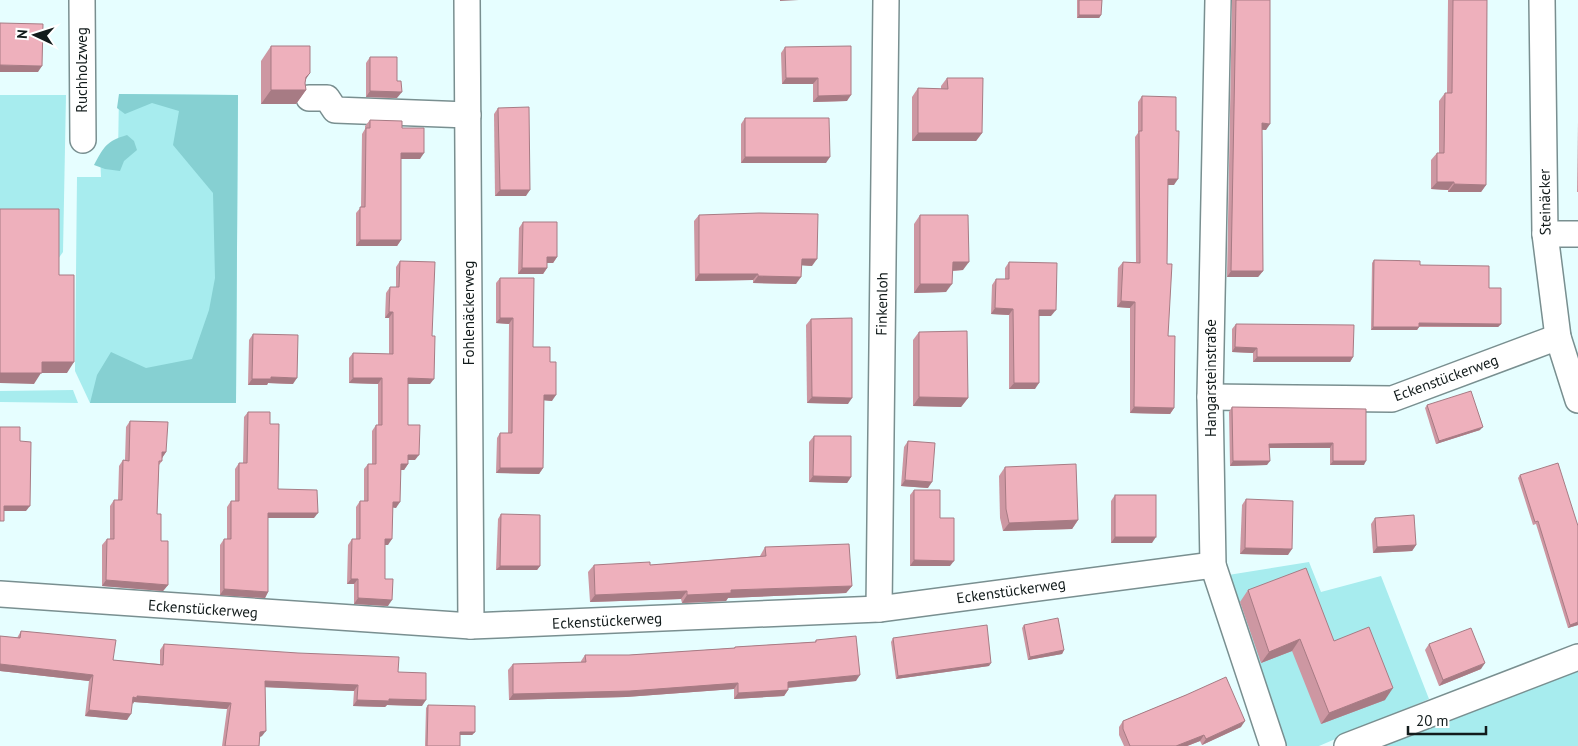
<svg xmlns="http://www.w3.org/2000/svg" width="1578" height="746" font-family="'PT Sans',sans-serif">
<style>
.green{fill:#a7ecee}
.forest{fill:#86d0d2}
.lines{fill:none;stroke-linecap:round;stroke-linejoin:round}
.minor-casing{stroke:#798f90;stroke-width:28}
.minor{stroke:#fff;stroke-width:25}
.wall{fill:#cd97a2}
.shaded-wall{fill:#a77b84}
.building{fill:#eeb0bc;stroke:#a77b84}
.labels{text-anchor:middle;stroke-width:5;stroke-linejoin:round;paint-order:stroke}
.street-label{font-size:15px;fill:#121b1b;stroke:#fff}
</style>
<rect width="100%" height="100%" fill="#e6feff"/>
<!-- green -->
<g class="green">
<polygon points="119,94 238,95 236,403 90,403 75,371 77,177 101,177 100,155 118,154"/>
<polygon points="0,95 66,95 63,252 58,259 0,220"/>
<polygon points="73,390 78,403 0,402 0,391"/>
<polygon points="1309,562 1321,592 1381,576 1429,699 1319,746 1279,746 1222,576"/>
<polygon points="1578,665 1578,746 1374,746"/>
</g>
<!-- forest -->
<g class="forest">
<polygon points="119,94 238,95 236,403 90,403 97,375 111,352 146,368 192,359 209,310 215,278 213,193 173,145 179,111 152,103 125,114 117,108"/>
<path d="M 127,135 L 134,141 L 137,150 L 124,161 L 120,171 L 105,169 L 94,165 C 104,147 106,141 127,135 Z"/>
</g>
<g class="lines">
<!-- minor casing -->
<g class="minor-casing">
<g id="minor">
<polyline points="82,0 83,140"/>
<polyline points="467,0 471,626"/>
<polyline points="1218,0 1210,397 1213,565 1273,746"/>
<polyline points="1542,0 1545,234 1558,337 1578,400"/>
<polyline points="309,98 327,98 335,110 468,115"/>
<polyline points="1545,234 1578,234"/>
<polyline points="1210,397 1392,399 1558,337"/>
<polyline points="0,594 471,626 879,609 1213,565"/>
<polyline points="879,609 886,0"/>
<polyline points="1347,746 1578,657"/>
</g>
</g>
<!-- minor -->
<use href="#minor" class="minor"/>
</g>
<!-- wall -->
<g class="wall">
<polygon points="1077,0 1102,0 1101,15 1099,18 1077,18"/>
<polygon points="1232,0 1270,0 1266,130 1262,130 1263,271 1258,277 1227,277"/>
<polygon points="1448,0 1487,0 1486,185 1481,192 1448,192 1448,190 1431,189 1431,160 1437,153 1439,153 1439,101 1445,93 1447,93"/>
<polygon points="271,46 310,73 306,79 305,83 306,90 296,104 261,104 261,61"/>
<polygon points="785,47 847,101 813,102 813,84 782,84 781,53"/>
<polygon points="370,57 397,81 397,98 366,97 366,63"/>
<polygon points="947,78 982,133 976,141 912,141 912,97 918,88 941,89 941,86"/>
<polygon points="1142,96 1174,185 1168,185 1167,264 1168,336 1174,408 1170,414 1130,413 1130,308 1117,307 1118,268 1123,262 1136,262 1135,137 1138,133 1138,102"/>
<polygon points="498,108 526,196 495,196 494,114"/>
<polygon points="745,118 826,163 741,163 741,124"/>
<polygon points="370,120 402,128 420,159 401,159 401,240 397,246 356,246 356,213 361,207 362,134 365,129 365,126"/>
<polygon points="1578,121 1578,192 1577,192"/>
<polygon points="699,215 812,266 801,265 796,284 753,283 753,280 695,281 694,221"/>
<polygon points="920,215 963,270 953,271 946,292 914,293 914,224"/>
<polygon points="523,222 557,257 553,263 547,263 547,268 543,274 518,274 519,228"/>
<polygon points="1374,260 1420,265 1489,288 1501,324 1498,327 1419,327 1417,330 1371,330 1372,263"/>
<polygon points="400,261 430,384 408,384 408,425 415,460 408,460 408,464 404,470 401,470 396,508 393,507 388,545 385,545 385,579 388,606 354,604 354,584 347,584 348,545 352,539 356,539 356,507 360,501 364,501 364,469 368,464 372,464 372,431 376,425 378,425 378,384 349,383 349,358 353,353 389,354 389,318 385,318 386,293 390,287 396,287 396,267"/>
<polygon points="1009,262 1051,316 1039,316 1035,389 1009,389 1009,315 991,314 992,285 996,279 1005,279 1005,268"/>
<polygon points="500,278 533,347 550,362 552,401 544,400 543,468 539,474 496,473 497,438 500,433 508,433 509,324 496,323 496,283"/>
<polygon points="811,319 848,404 807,403 806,325"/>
<polygon points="1236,324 1353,357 1350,362 1253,362 1253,353 1232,352 1232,329"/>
<polygon points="919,332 968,398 961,407 913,406 913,340"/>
<polygon points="253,334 293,384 268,383 267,385 248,385 249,340"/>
<polygon points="1427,405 1480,430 1436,444 1425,408"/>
<polygon points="1232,407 1366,409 1364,465 1330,465 1330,448 1269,448 1267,465 1230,466 1229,412"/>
<polygon points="248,412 270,424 278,489 314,518 268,518 268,592 265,598 220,595 220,545 224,539 227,539 227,507 231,501 235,501 235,469 239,463 243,463 244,417"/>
<polygon points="130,421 166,452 162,458 162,461 159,465 157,514 168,585 163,591 102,586 102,545 107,539 110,539 110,506 114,500 118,500 119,466 123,460 125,460 126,427"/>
<polygon points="814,436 851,477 847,483 809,482 809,442"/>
<polygon points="908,441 928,488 901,486 904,447"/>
<polygon points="1005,467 1078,520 1072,529 1003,531 1000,518 999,476"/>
<polygon points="1520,475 1578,625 1568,628 1536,524 1533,525 1518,478"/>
<polygon points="914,490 940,518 950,566 910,566 910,495"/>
<polygon points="1115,495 1152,543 1111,543 1111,501"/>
<polygon points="1246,499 1288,555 1240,554 1242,505"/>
<polygon points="501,514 540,566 537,570 496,570 498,519"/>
<polygon points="1375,518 1416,545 1412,551 1373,553 1371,524"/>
<polygon points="765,547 852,586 846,593 728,598 726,601 682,603 681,599 590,602 588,572 594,565 650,565 760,556"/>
<polygon points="1248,590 1334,641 1385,700 1321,724 1292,651 1261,663 1240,602"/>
<polygon points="1024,625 1064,650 1062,654 1028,660 1022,628"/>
<polygon points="21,631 113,660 160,664 160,650 164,644 398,672 422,706 387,705 385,707 353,706 354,691 265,687 262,736 260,737 259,746 222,746 227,709 134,702 132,704 127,720 85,716 89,681 0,671 0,636 17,638"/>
<polygon points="893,638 989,666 896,679 891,642"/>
<polygon points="816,640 856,681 788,688 788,690 784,696 734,699 734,689 626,697 509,700 508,670 513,664 581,662 581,661 585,655 629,655 734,648 735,647 815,642"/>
<polygon points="1429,644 1481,669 1439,686 1425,650"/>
<polygon points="1186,695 1241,727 1202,745 1200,741 1187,746 1124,746 1119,735 1119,727 1123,721"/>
<polygon points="428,705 475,732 472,735 460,735 460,746 425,746 426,708"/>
</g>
<!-- shaded-wall -->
<g class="shaded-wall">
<polygon points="780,0 799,0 780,1"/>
<polygon points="1079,15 1101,15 1099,18 1077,18"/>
<polygon points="0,65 42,66 38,72 0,72"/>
<polygon points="310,73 300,87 306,90 296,104 261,104 271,90 306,77"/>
<polygon points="786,78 818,78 813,84 782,84"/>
<polygon points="370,91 402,92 397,98 366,97"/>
<polygon points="851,95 847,101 813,102 818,96"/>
<polygon points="1262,123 1270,124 1266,130 1258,129"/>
<polygon points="918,133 982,133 976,141 912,141"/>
<polygon points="401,153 424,153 420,159 397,159"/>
<polygon points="745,157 830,157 826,163 741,163"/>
<polygon points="1168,179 1178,179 1174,185 1164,185"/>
<polygon points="1437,182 1454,182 1448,190 1431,189"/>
<polygon points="1454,184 1486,185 1481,192 1448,192"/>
<polygon points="500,190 530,190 526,196 495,196"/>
<polygon points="360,240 401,240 397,246 356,246"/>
<polygon points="547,257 557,257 553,263 543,263"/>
<polygon points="802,259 817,259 812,266 797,265"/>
<polygon points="953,262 969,262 963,270 947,271"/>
<polygon points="522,268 547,268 543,274 518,274"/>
<polygon points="1231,271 1263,271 1258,277 1227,277"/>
<polygon points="699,274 758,274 753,280 695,281"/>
<polygon points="758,276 801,277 796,284 753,283"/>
<polygon points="920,284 952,284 946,292 914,293"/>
<polygon points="1121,301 1135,302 1130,308 1117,307"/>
<polygon points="995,308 1013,309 1009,315 991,314"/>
<polygon points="1039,310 1056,310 1051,316 1035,316"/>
<polygon points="389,312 393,312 389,318 385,318"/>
<polygon points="500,318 513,318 509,324 496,323"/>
<polygon points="1419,323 1501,324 1498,327 1417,326"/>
<polygon points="1373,327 1419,327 1417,330 1371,330"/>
<polygon points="1235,347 1257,348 1253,353 1232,352"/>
<polygon points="1257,357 1353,357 1350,362 1253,362"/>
<polygon points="42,362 74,362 67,373 41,373 34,384 0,383 0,373"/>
<polygon points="271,377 297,378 293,384 268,383 267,385 248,385 252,379"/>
<polygon points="353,378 382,378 378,384 349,383"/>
<polygon points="408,378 434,379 430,384 404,384"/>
<polygon points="1014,383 1039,383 1035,389 1009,389"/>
<polygon points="544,395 556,395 552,401 540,400"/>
<polygon points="812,397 852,398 848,404 807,403"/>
<polygon points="919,397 968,398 961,407 913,406"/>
<polygon points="1134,407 1174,408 1170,414 1130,413"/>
<polygon points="1483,427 1480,430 1436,444 1439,441"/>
<polygon points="1333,443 1330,448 1266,448 1269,444"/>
<polygon points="162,452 166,452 162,458 158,458"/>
<polygon points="408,455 419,455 415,460 404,460"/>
<polygon points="1233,461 1270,461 1267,465 1230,466"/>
<polygon points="1333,461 1366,461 1364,465 1330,465"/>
<polygon points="401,464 408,464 404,470 397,470"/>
<polygon points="500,468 543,468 539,474 496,473"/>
<polygon points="813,476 851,477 847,483 809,482"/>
<polygon points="905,480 932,482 928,488 901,486"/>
<polygon points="393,502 400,502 396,508 389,507"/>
<polygon points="4,506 30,506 26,511 0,511"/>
<polygon points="268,513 318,513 314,518 265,518"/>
<polygon points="1078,520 1072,529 1003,531 1009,523"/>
<polygon points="1115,537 1156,537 1152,543 1111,543"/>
<polygon points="385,539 392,539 388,545 381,545"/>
<polygon points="1416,545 1412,551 1373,553 1377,547"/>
<polygon points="1245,548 1292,549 1288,555 1240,554"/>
<polygon points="914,560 954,561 950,566 910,566"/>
<polygon points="500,566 540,566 537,570 496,570"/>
<polygon points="351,579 358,579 354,584 347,584"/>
<polygon points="106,580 168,585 163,591 102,586"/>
<polygon points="852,586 846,593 728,598 726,601 682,603 687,595 731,590"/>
<polygon points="224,589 268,592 265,598 220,595"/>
<polygon points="687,591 681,599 590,602 595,595"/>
<polygon points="358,598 392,600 388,606 354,604"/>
<polygon points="1578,622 1578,625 1568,628 1570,625"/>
<polygon points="1300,639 1292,651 1261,663 1269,652"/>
<polygon points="1064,650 1062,654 1028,660 1030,657"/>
<polygon points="991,663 989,666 896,679 898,676"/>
<polygon points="1485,663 1481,669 1439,686 1443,680"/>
<polygon points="0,664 93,675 89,681 0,671"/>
<polygon points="860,675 856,681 783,688 788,682"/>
<polygon points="265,681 358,685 354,691 261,687"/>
<polygon points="738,683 734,689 626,697 509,700 513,694"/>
<polygon points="1393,688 1385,700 1321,724 1329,713"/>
<polygon points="788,690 784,696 734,699 738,693"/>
<polygon points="137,696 231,703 227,709 134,702 133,704 133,697"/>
<polygon points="389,699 426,700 422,706 387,705 385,707 353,706 357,700"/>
<polygon points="89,710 131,714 127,720 85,716"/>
<polygon points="1245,721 1241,727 1202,745 1206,739"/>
<polygon points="266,731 262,736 256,738 260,732"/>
<polygon points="460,732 475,732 472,735 458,735"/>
<polygon points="1204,735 1200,741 1187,746 1176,746"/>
</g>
<!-- building -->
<g class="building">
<polygon points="1079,0 1102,0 1101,15 1079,15"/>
<polygon points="1236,0 1270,0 1270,124 1262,123 1263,271 1231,271"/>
<polygon points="1453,0 1487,0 1486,185 1454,184 1454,182 1437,182 1437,153 1444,153 1445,93 1452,93"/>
<polygon points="0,23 43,24 42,66 0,65"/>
<polygon points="271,46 310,46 310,73 306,77 305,83 306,90 271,90"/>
<polygon points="851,46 851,95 818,96 818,78 786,78 785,47"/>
<polygon points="370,57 397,57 397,81 401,81 402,92 370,91"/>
<polygon points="947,78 983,78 982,133 918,133 918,88 948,89"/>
<polygon points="1142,96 1176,97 1176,131 1179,131 1178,179 1168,179 1167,264 1172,264 1168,336 1175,336 1174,408 1134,407 1135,302 1121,301 1123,262 1140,263 1139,131 1142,131"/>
<polygon points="529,107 530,190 500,190 498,108"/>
<polygon points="745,118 829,118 830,157 745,157"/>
<polygon points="370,120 402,121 402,128 424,128 424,153 401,153 401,240 360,240 360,207 365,207 366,128 370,128"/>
<polygon points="0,209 59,209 59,275 74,275 74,362 42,362 42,373 0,373"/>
<polygon points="759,213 818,214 817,259 802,259 801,277 758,276 758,274 699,274 699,215"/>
<polygon points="920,215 968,215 969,262 953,262 952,284 920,284"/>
<polygon points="523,222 557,222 557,257 547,257 547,268 522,268"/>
<polygon points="1374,260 1420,261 1420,265 1489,266 1489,288 1501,288 1501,324 1419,323 1419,327 1373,327"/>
<polygon points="400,261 435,262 432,336 435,336 434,379 408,378 408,425 420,425 419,455 408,455 408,464 401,464 400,502 393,502 392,539 385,539 385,579 393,579 392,600 358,598 358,579 351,579 352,539 360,539 360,501 368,501 368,464 376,464 376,425 382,425 382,378 353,378 353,353 393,354 393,312 389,312 390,287 399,287"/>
<polygon points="1009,262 1057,263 1056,310 1039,310 1039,383 1014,383 1013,309 995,308 996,279 1009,279"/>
<polygon points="500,278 534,278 533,347 550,347 550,362 556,362 556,395 544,395 543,468 500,468 500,433 512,433 513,318 500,318"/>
<polygon points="852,318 852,398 812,397 811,319"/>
<polygon points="1236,324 1354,325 1353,357 1257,357 1257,348 1235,347"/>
<polygon points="967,331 968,398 919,397 919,332"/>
<polygon points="253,334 298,335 297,378 271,377 271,379 252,379"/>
<polygon points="1471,391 1483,427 1439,441 1427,405"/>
<polygon points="1232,407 1366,409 1366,461 1333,461 1333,443 1269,444 1270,461 1233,461"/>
<polygon points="248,412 270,412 270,424 279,424 278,489 317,490 318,513 268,513 268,592 224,589 224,539 231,539 231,501 239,501 239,463 247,463"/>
<polygon points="130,421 168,422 166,452 162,452 162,461 159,461 157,514 161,514 161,541 168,541 168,585 106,580 107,539 114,539 114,500 122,500 123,460 129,461"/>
<polygon points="0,427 20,427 20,441 31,442 30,506 4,506 4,521 0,521"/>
<polygon points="814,436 851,436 851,477 813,476"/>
<polygon points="908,441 935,443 932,482 905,480"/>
<polygon points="1558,463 1578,526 1578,622 1570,625 1538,521 1535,522 1520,475"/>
<polygon points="1076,464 1078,520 1009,523 1006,509 1005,467"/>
<polygon points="914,490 940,490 940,518 954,518 954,561 914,560"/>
<rect x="1115" y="495" width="41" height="42"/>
<polygon points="1246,499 1293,501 1292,549 1245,548"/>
<polygon points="501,514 540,515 540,566 500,566"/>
<polygon points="1414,515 1416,545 1377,547 1375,518"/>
<polygon points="849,544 852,586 731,590 731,593 687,595 687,591 595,595 594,565 650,562 650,565 766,556 765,547"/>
<polygon points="1306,568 1334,641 1369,627 1393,688 1329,713 1300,639 1269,652 1248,590"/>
<polygon points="1058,618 1064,650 1030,657 1024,625"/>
<polygon points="987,625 991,663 898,676 893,638"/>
<polygon points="1471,628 1485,663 1443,680 1429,644"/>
<polygon points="21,631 116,640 113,660 163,665 164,644 298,653 399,657 398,672 426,673 426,700 389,699 389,701 357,700 358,685 265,681 266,731 260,732 259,746 225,746 231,703 137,696 137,698 133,697 131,714 89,710 93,675 0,664 0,636 20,638"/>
<polygon points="856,636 860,675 788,682 788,690 738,693 738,683 630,691 513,694 513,664 586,662 585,655 629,655 735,648 735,647 816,642 816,640"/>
<polygon points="1226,677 1245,721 1206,739 1204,735 1176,746 1130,746 1123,729 1123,721 1186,695"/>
<polygon points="428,705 475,706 475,732 460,732 460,746 427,746"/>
</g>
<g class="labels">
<!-- street labels -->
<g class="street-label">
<text transform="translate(82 70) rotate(-90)" y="5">Ruchholzweg</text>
<text transform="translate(1545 202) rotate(-91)" y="5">Steinäcker</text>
<text transform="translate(882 304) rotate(-89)" y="5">Finkenloh</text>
<text transform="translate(469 313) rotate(-90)" y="5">Fohlenäckerweg</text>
<text transform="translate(1211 378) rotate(-90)" y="5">Hangarsteinstraße</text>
<text transform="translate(1446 378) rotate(-20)" y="5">Eckenstückerweg</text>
<text transform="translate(1011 591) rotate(-8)" y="5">Eckenstückerweg</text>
<text transform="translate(203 609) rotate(4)" y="5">Eckenstückerweg</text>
<text transform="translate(607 621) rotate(-3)" y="5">Eckenstückerweg</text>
</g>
</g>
<!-- north arrow -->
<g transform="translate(35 35) rotate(274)" stroke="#ffffff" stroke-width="4" paint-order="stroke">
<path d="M0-4L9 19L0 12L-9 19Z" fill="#121b1b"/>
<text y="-8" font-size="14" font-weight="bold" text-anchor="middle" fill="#121b1b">N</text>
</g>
<!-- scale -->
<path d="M1408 726v8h78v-8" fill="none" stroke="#121b1b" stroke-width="2.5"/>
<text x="1416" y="726" font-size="15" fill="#121b1b" stroke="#ffffff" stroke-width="4" paint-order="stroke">20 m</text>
</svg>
